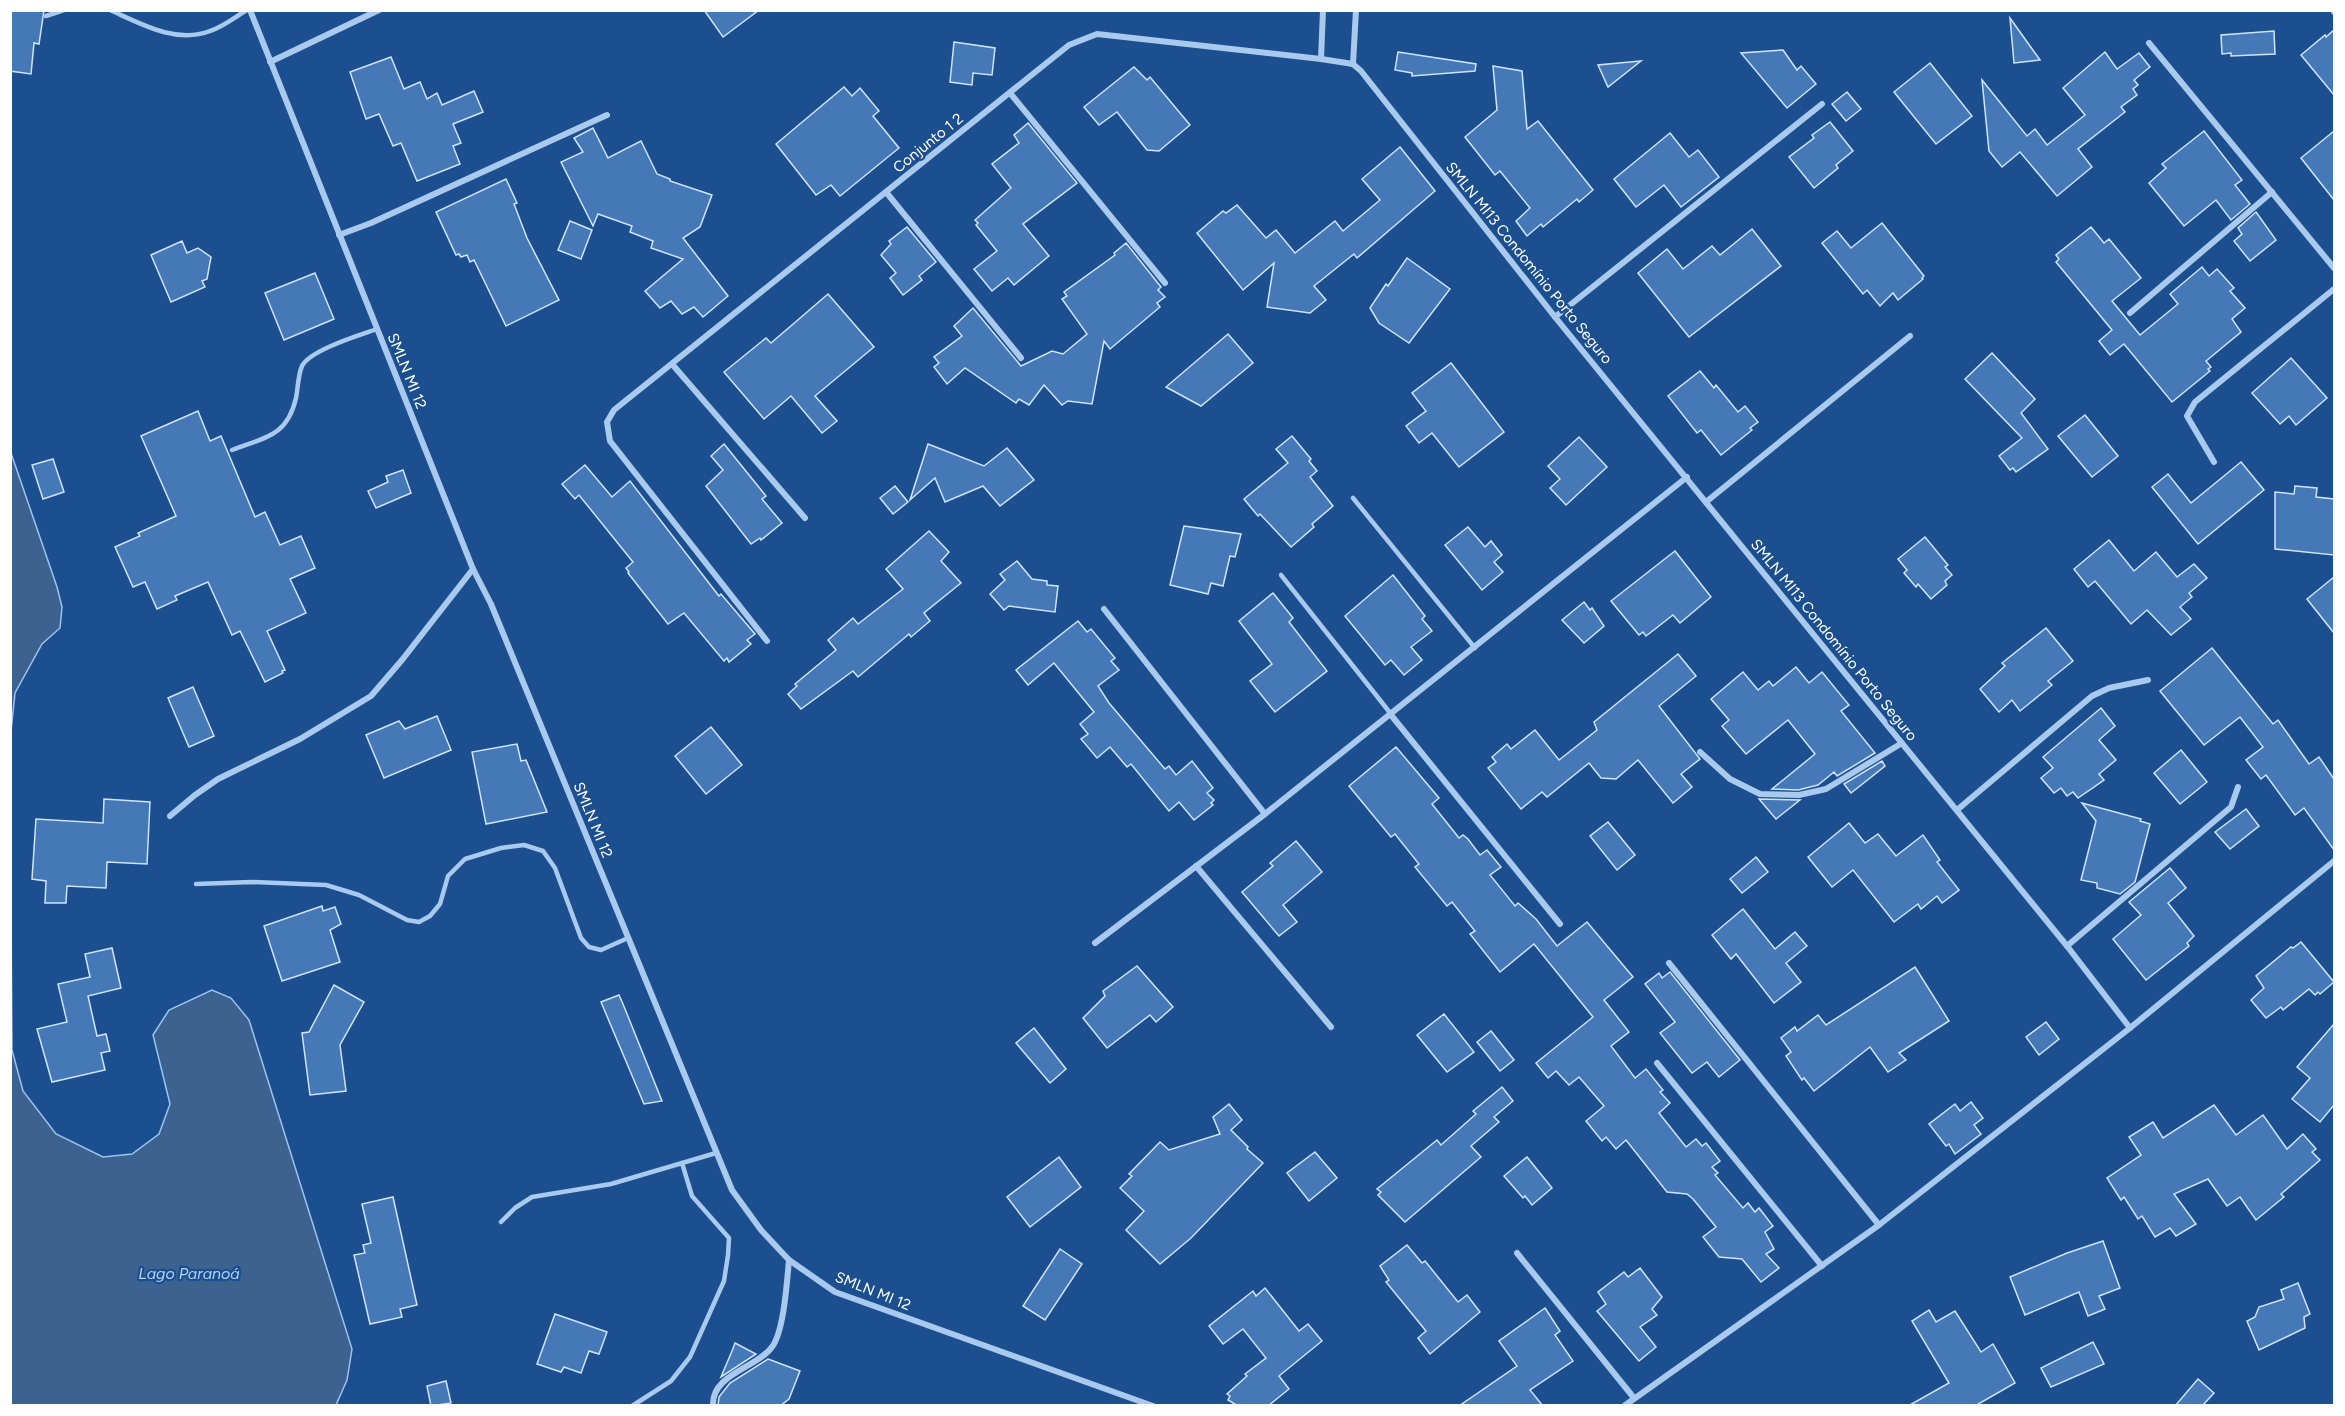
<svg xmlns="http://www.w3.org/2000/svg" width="2345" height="1416" font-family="Figtree,sans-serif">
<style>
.water{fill:#3c6290;stroke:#9cc4f0;stroke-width:1.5}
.building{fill:#4478b7;stroke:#cfe3fa;stroke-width:1.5}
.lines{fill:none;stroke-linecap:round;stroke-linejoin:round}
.lane{stroke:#a9c9ee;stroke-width:4.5}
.street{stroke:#a9c9ee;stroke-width:6}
.labels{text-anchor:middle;stroke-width:4.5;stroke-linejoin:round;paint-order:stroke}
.street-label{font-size:15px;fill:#fff;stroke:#1b4f8f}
.water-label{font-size:16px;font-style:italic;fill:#b5d3f5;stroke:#1b4f8f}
</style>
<rect width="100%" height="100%" fill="#1b4f8f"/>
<!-- water -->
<g class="water">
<polygon points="11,453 57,587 62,607 60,628 42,644 15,693 11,732"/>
<polygon points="10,769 12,1050 23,1091 56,1134 103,1157 132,1154 159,1134 170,1104 153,1035 169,1010 212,990 231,998 249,1020 352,1349 347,1380 336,1405 11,1405"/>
</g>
<!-- building -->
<g class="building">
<polygon points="10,10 44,10 39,44 34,43 31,74 10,71"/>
<polygon points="704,10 759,10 723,37"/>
<polygon points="2010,18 2040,60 2014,63"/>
<polygon points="2334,30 2334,95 2301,55 2325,35 2326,37"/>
<polygon points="2274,31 2275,54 2231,56 2231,53 2222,54 2221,35"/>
<polygon points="954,42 995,48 992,75 973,73 972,85 950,82"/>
<polygon points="1783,50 1797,70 1801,66 1816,84 1787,108 1741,53"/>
<polygon points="1398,52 1476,64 1475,71 1412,76 1412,73 1395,70"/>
<polygon points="2105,52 2117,69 2139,53 2150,67 2134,80 2138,85 2133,89 2137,95 2121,107 2125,112 2078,149 2092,167 2057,196 2020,152 2002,167 1989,151 1982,80 2027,136 2035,129 2047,145 2085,115 2063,88"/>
<polygon points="391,57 404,89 420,82 427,99 437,93 442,105 474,91 483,112 453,124 461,143 453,146 460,164 417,181 401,143 393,146 379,114 366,119 350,72"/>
<polygon points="1641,61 1608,87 1598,65"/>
<polygon points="1930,63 1972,116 1936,144 1894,92"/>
<polygon points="1493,66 1522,71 1527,129 1538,121 1593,190 1579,202 1577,199 1543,227 1541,224 1527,236 1516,221 1530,208 1500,171 1495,175 1465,137 1497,110"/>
<polygon points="1134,67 1147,80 1150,77 1190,125 1159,151 1147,150 1117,112 1099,125 1084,107"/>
<polygon points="844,87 852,96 860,88 879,111 873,116 899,148 840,196 831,185 816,195 776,144"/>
<polygon points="1847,92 1861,109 1846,121 1832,104"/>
<polygon points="1830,122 1853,151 1836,165 1838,168 1814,188 1789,157 1814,138 1812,135"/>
<polygon points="1028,123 1077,183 1023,224 1049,256 1014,285 1008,278 992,291 974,269 997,251 976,225 978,223 975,220 1011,188 992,164 1019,143 1014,135"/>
<polygon points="593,128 608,158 641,141 657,174 670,179 670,181 712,195 700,227 683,238 728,296 703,317 694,307 682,314 671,301 660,308 645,291 683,259 651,248 653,241 630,232 632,226 598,214 593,226 561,162 583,152 574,138"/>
<polygon points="2204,131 2242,180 2235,185 2250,204 2231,220 2216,200 2184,226 2149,183 2166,168 2162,164"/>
<polygon points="2334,131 2334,200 2301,158"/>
<polygon points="1670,133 1689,157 1698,150 1719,177 1681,207 1664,185 1636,207 1614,179"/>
<polygon points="1400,147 1435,191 1357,258 1354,254 1314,286 1326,300 1310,313 1267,307 1274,263 1243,290 1197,233 1223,211 1226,213 1237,205 1266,238 1276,230 1295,253 1335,221 1343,231 1380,200 1362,179"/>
<polygon points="506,179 517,203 514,204 527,238 559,300 506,326 474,260 470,262 467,255 461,257 459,254 456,255 436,212"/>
<polygon points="2256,212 2276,240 2250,261 2234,241 2242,234 2238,228"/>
<polygon points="570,221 592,230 581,259 558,250"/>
<polygon points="1882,223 1924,276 1922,278 1923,279 1898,300 1893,293 1880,306 1867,290 1863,294 1822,243 1837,231 1851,248"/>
<polygon points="907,227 936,262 919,276 922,280 903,295 890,278 896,273 881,255 891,244 889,241"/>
<polygon points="2091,227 2104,243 2109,239 2141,278 2112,301 2140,335 2178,304 2170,294 2202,267 2209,276 2217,269 2234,288 2230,291 2245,308 2232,319 2241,332 2206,361 2211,367 2208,369 2210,371 2172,402 2124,344 2110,355 2099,341 2112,330 2056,262 2059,259 2056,255"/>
<polygon points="1752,229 1781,266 1689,337 1638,273 1667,249 1683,269 1712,246 1720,255"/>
<polygon points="182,241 187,253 198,248 211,257 207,279 202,281 205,287 171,302 151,255"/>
<polygon points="1126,243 1161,287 1158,290 1165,297 1157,303 1160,307 1110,349 1104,341 1092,404 1068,401 1062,405 1044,385 1029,405 1019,399 1016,403 965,368 947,384 934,367 939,363 934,357 962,336 954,326 973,308 1021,366 1052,351 1063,354 1087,334 1062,299 1067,296 1064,292 1115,255 1114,253"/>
<polygon points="1407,258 1450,289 1409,343 1379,323 1370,308 1386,284 1388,286"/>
<polygon points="315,273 334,319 284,340 265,293"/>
<polygon points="828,294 874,347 815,396 837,421 822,433 791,396 764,419 724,372 766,338 771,343"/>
<polygon points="1228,334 1253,363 1201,406 1166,387"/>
<polygon points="1992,353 2035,399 2021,413 2048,449 2016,472 2013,468 2010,470 1999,456 2022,438 1965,379"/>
<polygon points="2291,358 2327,398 2296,425 2289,416 2280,424 2252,393"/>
<polygon points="1451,363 1504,432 1459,467 1432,433 1419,443 1406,426 1426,411 1412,393"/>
<polygon points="1700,371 1714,388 1716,385 1738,412 1745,406 1758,422 1750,428 1752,430 1721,455 1701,430 1697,433 1668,396"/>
<polygon points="198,411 210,441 221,436 255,517 265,512 280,545 301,536 315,568 290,579 306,613 267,631 285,670 282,671 283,673 265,682 240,631 232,635 208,582 175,596 177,600 157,609 145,582 133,587 115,547 140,536 138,533 176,516 141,436"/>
<polygon points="2085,415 2118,456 2092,477 2058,436"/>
<polygon points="1292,436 1311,459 1309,461 1317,471 1310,477 1333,506 1312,524 1314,527 1291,547 1260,514 1258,516 1244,499 1288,463 1276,449"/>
<polygon points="1579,437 1607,467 1566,505 1550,488 1560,479 1548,466"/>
<polygon points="724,444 766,496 762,499 782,523 761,540 760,538 751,544 706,486 723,470 711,456"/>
<polygon points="928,444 984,466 1007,448 1034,480 1000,506 983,486 945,502 935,478 910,500"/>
<polygon points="53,459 64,492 43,499 32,465"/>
<polygon points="2241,462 2264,490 2198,544 2152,487 2168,474 2191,503"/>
<polygon points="585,465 612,497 630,481 719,596 721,594 755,634 747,640 751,644 729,662 727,658 724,661 684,613 668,624 628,573 629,572 626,568 633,562 579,495 575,499 562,484"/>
<polygon points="403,470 411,493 376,508 368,491 388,482 386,476"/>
<polygon points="895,486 908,502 893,514 880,498"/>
<polygon points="2295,486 2317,488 2316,497 2334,499 2334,555 2275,549 2275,492 2294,494"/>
<polygon points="1184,526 1241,534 1235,557 1230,556 1223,586 1211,583 1208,594 1170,585"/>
<polygon points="1468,527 1485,547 1491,541 1502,555 1494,562 1503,572 1482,590 1445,545"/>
<polygon points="929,531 949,552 941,561 961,583 924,613 930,621 911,637 909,634 858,677 853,671 801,709 788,694 797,686 795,684 836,650 828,640 853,618 858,624 903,589 886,569"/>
<polygon points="1925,537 1948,565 1945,567 1952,575 1945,581 1947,585 1931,599 1918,584 1916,587 1904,573 1907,570 1898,559"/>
<polygon points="2109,540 2134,571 2156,552 2177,577 2194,564 2207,578 2189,593 2192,597 2180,607 2191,619 2171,635 2147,610 2131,624 2095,581 2088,587 2074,569"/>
<polygon points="1675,551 1711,597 1680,623 1673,615 1646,636 1643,632 1639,635 1611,601"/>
<polygon points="1017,561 1032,579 1047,581 1047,585 1058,586 1055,612 1009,606 1004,610 990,594 1005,580 1000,574"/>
<polygon points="1393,575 1425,616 1422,619 1432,631 1411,647 1422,660 1404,675 1391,660 1385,665 1345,616"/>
<polygon points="2334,577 2334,633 2307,599"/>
<polygon points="1273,593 1293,618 1289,622 1327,671 1275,712 1250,681 1272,664 1239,621"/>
<polygon points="1584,602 1590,610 1592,608 1604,626 1584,643 1562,620"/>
<polygon points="1078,621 1087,632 1091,629 1115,658 1111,661 1119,670 1098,686 1109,703 1165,769 1169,766 1176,775 1192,761 1213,788 1207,793 1214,800 1211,803 1213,805 1194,820 1179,802 1169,811 1131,764 1127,767 1110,747 1097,758 1081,739 1088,734 1080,724 1094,712 1054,663 1028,685 1016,670"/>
<polygon points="2046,628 2073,661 2048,681 2052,685 2020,711 2012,700 1999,712 1980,689 2005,666 2002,663"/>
<polygon points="2212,648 2273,724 2278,720 2309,764 2319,757 2334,779 2334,850 2304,808 2295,815 2266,775 2261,779 2246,760 2263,747 2240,717 2204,745 2160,691"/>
<polygon points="1678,654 1696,676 1659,706 1700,759 1681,774 1692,787 1673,803 1638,760 1616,779 1601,778 1589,763 1547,797 1542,792 1521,809 1488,768 1496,762 1492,757 1507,744 1511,749 1535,730 1559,760 1597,730 1594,722"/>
<polygon points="1796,667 1809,683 1822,672 1849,705 1841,711 1875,753 1837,776 1834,772 1818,785 1798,790 1772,789 1815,754 1788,720 1746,754 1722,726 1729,720 1711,699 1743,672 1758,690 1769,681 1773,686"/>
<polygon points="193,687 214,736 189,747 168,698"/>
<polygon points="2101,708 2115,726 2099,740 2116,760 2099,774 2104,780 2078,798 2073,792 2067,796 2061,788 2054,793 2041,778 2053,768 2043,757"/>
<polygon points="437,716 451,750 384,778 366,735 399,721 405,729"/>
<polygon points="711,727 742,765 706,794 675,756"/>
<polygon points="517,744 521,761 526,760 547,812 486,824 472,752"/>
<polygon points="1396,747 1439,798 1432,804 1459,838 1463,835 1468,839 1480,855 1487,850 1501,867 1490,875 1515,906 1518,903 1536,919 1557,946 1587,922 1633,977 1604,1000 1629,1032 1611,1046 1635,1078 1646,1069 1663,1090 1660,1092 1670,1103 1659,1113 1686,1147 1696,1139 1702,1146 1706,1143 1720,1161 1712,1167 1718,1173 1715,1175 1743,1208 1748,1203 1755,1212 1759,1208 1773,1226 1765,1232 1774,1249 1766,1254 1779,1268 1761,1282 1742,1259 1719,1257 1703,1237 1716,1227 1693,1199 1687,1194 1667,1192 1626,1140 1616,1149 1606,1137 1602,1141 1586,1121 1604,1106 1579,1077 1569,1085 1556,1071 1548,1078 1536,1063 1593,1017 1534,944 1500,972 1470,934 1475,931 1452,902 1447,906 1415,867 1419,864 1395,834 1391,837 1349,786"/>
<polygon points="2181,750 2207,782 2180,804 2154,773"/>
<polygon points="1882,761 1885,766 1851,793 1844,784"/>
<polygon points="104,799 150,802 147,864 107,862 106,888 67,886 66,903 45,903 46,881 32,879 36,819 103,823"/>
<polygon points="1759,799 1760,799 1800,800 1776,819"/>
<polygon points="2082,803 2141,819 2140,821 2150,824 2135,882 2120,894 2097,888 2097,883 2081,880 2096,821"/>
<polygon points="2246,809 2259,826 2230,849 2215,832"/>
<polygon points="1608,822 1635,855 1617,870 1590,836"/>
<polygon points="1849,823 1865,843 1878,834 1896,856 1923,835 1940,860 1937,862 1959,890 1942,903 1937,896 1921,909 1918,904 1894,922 1853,870 1832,887 1808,857"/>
<polygon points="1296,841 1322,872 1283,905 1297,922 1279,936 1242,892 1273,866 1270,863"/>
<polygon points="1756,857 1768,872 1742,893 1730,879"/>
<polygon points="2170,868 2186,888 2168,903 2194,936 2187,943 2189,946 2146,980 2113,939 2141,915 2129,902"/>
<polygon points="322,906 323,911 335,907 341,924 330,930 340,962 282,981 264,926"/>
<polygon points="1743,909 1775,949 1795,932 1807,946 1786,963 1801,982 1774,1003 1736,954 1731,959 1712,935"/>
<polygon points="2301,942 2334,982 2320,994 2318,992 2315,995 2309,989 2283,1010 2281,1007 2266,1018 2251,1000 2264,988 2256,976 2291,947 2293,948"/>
<polygon points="112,948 121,988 88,996 97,1036 106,1034 110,1051 101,1053 105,1070 52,1082 37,1029 67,1022 58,984 90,977 85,954"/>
<polygon points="1137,966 1173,1007 1156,1022 1150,1015 1107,1048 1083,1018 1105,996 1103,991"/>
<polygon points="1915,967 1949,1021 1899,1053 1906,1060 1888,1072 1870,1047 1814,1091 1804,1078 1802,1080 1786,1056 1791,1052 1781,1038 1795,1027 1797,1031 1818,1015 1826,1025"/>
<polygon points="1670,972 1740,1060 1719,1077 1707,1062 1692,1073 1660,1033 1675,1022 1645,984 1659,973 1662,978"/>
<polygon points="334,985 364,1002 340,1045 346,1091 310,1095 302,1033 309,1032"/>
<polygon points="619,995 623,1004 662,1101 644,1104 601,1002"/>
<polygon points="1444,1014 1474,1052 1447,1072 1417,1035"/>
<polygon points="2046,1022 2059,1039 2039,1055 2026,1037"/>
<polygon points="2334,1024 2334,1105 2320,1122 2292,1099 2310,1078 2297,1067"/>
<polygon points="1034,1028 1066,1069 1050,1083 1016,1043"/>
<polygon points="1491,1031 1514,1060 1500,1071 1477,1042"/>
<polygon points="1502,1087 1513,1101 1494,1117 1499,1122 1471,1146 1481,1157 1405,1222 1378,1195 1381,1192 1377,1189 1437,1140 1441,1145 1476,1114 1473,1111"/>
<polygon points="1971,1102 1983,1118 1974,1125 1981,1134 1955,1154 1949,1144 1946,1146 1929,1124 1955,1104 1960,1111"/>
<polygon points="1229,1104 1242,1120 1231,1130 1248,1147 1247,1149 1263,1163 1191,1238 1160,1264 1126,1230 1144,1211 1120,1188 1132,1176 1129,1174 1160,1142 1169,1150 1220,1134 1213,1117"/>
<polygon points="2214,1105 2236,1135 2263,1115 2287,1149 2303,1134 2316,1149 2312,1152 2320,1160 2281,1194 2284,1197 2256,1220 2240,1197 2227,1206 2208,1179 2174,1194 2196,1224 2176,1236 2170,1228 2155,1237 2142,1216 2138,1219 2124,1197 2121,1200 2107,1178 2141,1155 2129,1137 2153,1122 2163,1138"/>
<polygon points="1315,1152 1337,1178 1309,1201 1287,1173"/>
<polygon points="1059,1157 1081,1187 1030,1227 1007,1197"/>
<polygon points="1527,1157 1552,1188 1532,1205 1525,1196 1523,1198 1504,1176"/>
<polygon points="393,1197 417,1305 400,1309 402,1317 370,1324 354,1255 365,1253 363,1245 371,1243 362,1204"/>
<polygon points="2103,1241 2120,1288 2099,1296 2105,1309 2088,1316 2079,1292 2025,1315 2010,1277 2067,1253"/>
<polygon points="1407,1245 1422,1263 1425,1261 1458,1302 1467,1295 1480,1312 1430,1354 1418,1338 1426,1331 1386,1282 1389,1280 1380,1266"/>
<polygon points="1060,1249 1082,1264 1045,1320 1023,1306"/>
<polygon points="1640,1268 1662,1297 1652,1309 1657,1315 1640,1327 1656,1347 1639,1361 1597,1311 1606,1304 1598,1292 1624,1272 1628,1277"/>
<polygon points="2298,1283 2310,1314 2304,1317 2305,1328 2259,1350 2247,1321 2255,1317 2259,1307 2284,1299 2281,1290"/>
<polygon points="1265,1288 1299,1331 1308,1324 1322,1341 1279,1376 1289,1389 1268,1406 1238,1406 1228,1400 1230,1396 1227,1394 1247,1376 1245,1374 1266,1358 1243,1329 1223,1344 1209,1326 1253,1291 1256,1296"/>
<polygon points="1545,1308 1560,1331 1555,1335 1573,1361 1530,1390 1543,1406 1459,1406 1517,1366 1499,1341"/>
<polygon points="1929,1310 1936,1322 1955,1311 1981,1352 1993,1344 2015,1383 1975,1406 1908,1406 1949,1383 1912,1321"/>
<polygon points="555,1314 607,1332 599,1354 589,1351 581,1373 564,1367 561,1372 537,1364"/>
<polygon points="2093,1342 2104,1364 2051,1387 2041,1368"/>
<polygon points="735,1343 756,1354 721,1377 732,1351"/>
<polygon points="768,1359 800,1371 789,1399 780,1406 718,1406 719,1397 730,1383"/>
<polygon points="2198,1379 2214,1393 2202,1406 2175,1406"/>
<polygon points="446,1381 451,1403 431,1406 427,1386"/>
</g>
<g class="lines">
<!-- lane -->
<g class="lane">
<path d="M 110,10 C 141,24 176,44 210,31 C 223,27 235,17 247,10"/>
<polyline points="2332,10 2334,13"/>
<polyline points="46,16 64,10"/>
<path d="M 232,450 C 265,437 287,437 296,398 C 298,388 298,375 302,366 C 310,350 360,335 377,329"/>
<polyline points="1353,498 1475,648"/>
<polyline points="1281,575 1391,714"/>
<polyline points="196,884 251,882 326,885 359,895 407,920 419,922 430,916 440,904 448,876 465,859 501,848 524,845 543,851 555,868 581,938 589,947 601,950 628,938"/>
<polyline points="501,1222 515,1208 532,1197 611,1184 716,1153"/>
<polyline points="632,1406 671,1381 690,1357 724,1281 728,1255 729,1238 692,1196 682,1163"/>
</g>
<!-- street -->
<g class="street">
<polyline points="250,10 473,569 491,604 732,1190 761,1230 789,1260 835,1292 1153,1406"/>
<polyline points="2149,43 2334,268"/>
<polyline points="1321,59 1323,10"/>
<polyline points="270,62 379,10"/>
<polyline points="1353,64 1356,10"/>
<polyline points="1010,93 1165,283"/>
<polyline points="886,192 1021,358"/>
<polyline points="339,235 371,223 607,115"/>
<polyline points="2130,313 2272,192"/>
<polyline points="1555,317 1822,104"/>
<polyline points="672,364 805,518"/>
<polyline points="2214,462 2187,416 2195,402 2334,289"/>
<polyline points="1706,502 1910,336"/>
<polyline points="1104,609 1265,814"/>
<polyline points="767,641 610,441 607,422 614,410 1069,45 1097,34 1321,59 1353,64 1361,71 1555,317 2067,946 2130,1028"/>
<polyline points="1391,715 1560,924"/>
<polyline points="1700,752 1730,779 1760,794 1799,795 1826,789 1902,743"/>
<polyline points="1957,810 2092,696 2109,688 2148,680"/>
<polyline points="170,816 195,795 218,779 300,739 371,696 402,660 473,569"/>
<polyline points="1196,866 1331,1027"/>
<polyline points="1095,943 1265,814 1687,477"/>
<polyline points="2067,946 2231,807 2238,787"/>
<polyline points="1669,963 1879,1225"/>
<polyline points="1657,1063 1822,1266"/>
<polyline points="1517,1253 1634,1398"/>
<path d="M 713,1406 C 711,1374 757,1368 772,1347 C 784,1331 787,1281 789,1260"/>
<polyline points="1624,1406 1879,1225 2130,1028 2334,861"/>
</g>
</g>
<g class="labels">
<!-- street labels -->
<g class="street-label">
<text transform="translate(928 143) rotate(-39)" y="5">Conjunto 1 2</text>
<text transform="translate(1529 263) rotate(51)" y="5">SMLN MI13 Condomínio Porto Seguro</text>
<text transform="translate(407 371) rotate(68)" y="5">SMLN MI 12</text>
<text transform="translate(1834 640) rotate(51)" y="5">SMLN MI13 Condomínio Porto Seguro</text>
<text transform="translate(593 820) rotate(68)" y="5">SMLN MI 12</text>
<text transform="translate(873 1291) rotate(22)" y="5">SMLN MI 12</text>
</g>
<!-- water labels -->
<g class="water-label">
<text x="189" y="1279">Lago Paranoá</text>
</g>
</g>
<!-- border -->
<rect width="2345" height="1416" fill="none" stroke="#ffffff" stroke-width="24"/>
</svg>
